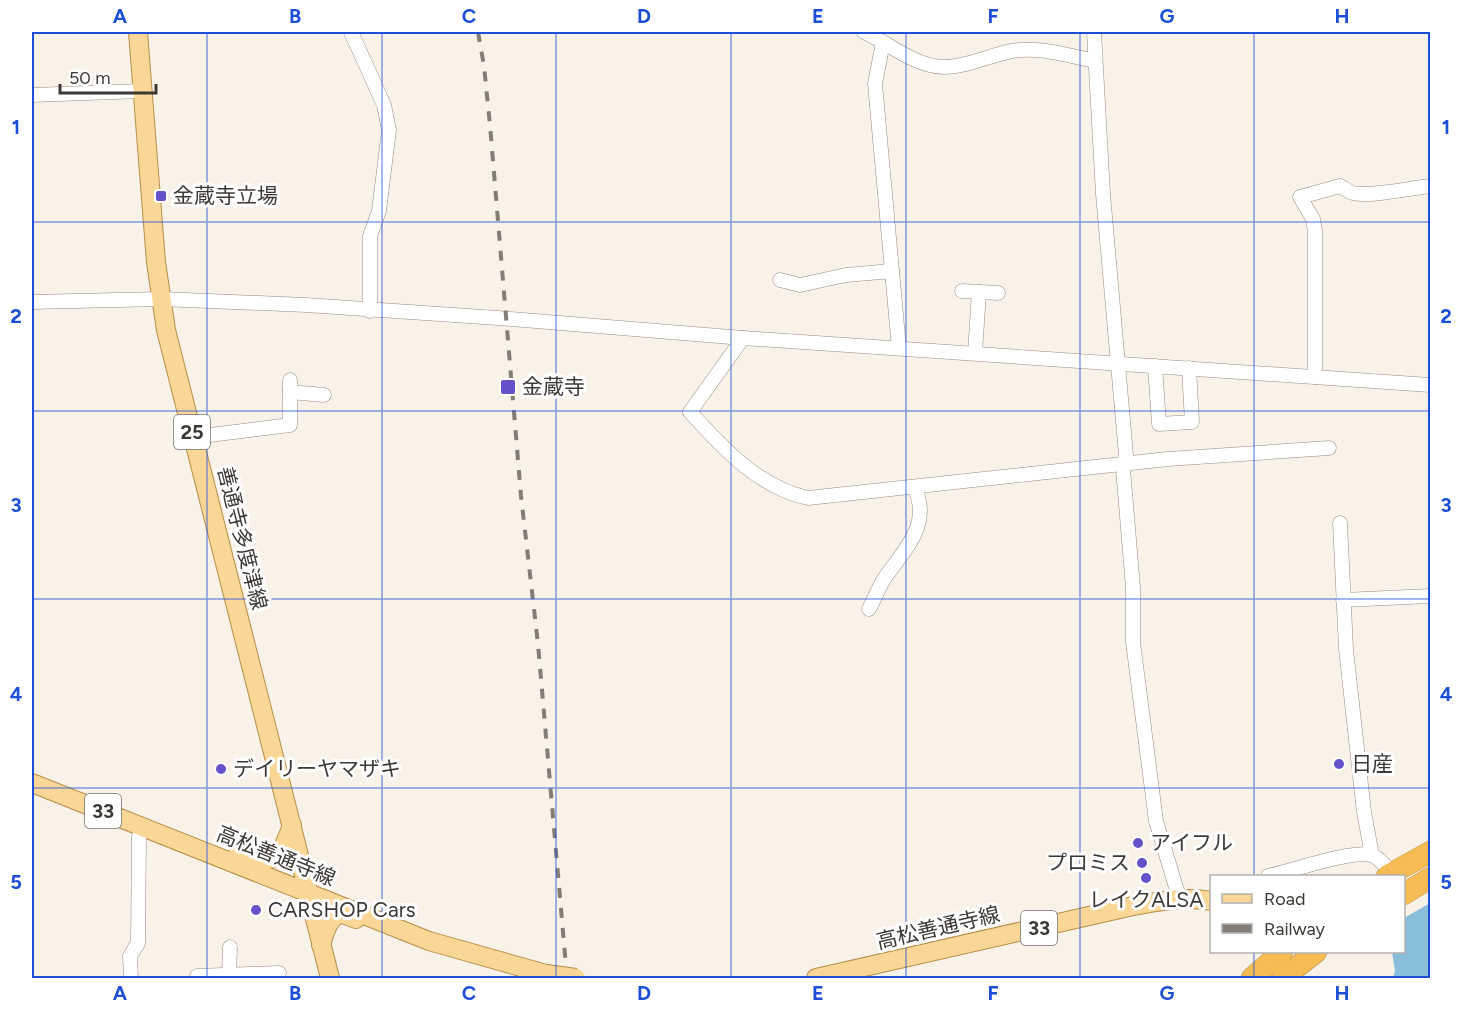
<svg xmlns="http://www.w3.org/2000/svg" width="1462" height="1010" font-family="Figtree,'Noto Sans JP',sans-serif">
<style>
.water{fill:#89bedb}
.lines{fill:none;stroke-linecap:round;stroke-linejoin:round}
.minor-casing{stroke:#948d84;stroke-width:15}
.major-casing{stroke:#b58e48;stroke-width:20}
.highway-casing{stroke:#b58e48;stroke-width:22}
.minor{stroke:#fff;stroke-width:14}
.major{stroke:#fad697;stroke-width:18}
.highway{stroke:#f6bb52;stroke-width:21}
.rail{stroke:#827d77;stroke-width:4;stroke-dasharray:10 10;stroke-linecap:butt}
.major-bridge-casing{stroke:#b58e48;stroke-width:20;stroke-linecap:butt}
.major-bridge{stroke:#fad697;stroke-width:18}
.grid{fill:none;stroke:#1d4ed8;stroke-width:1.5;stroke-opacity:0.55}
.poi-dot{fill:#6751ca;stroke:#fff;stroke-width:2}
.labels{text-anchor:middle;stroke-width:6;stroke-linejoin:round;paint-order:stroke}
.shield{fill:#fff;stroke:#767472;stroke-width:1.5}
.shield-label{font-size:20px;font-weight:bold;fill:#3c3935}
.poi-label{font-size:21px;fill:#3c3935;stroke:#fff;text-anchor:start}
.street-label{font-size:21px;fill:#3c3935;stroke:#fff}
.neatline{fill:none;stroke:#1d4ed8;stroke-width:2}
.grid-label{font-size:20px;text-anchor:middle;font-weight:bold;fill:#1d4ed8}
</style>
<rect width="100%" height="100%" fill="#f9f2e8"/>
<!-- water -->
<polygon class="water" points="1430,903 1430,978 1393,978 1395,971 1392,952 1404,952 1404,918"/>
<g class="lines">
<!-- minor casing -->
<g class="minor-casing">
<g id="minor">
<polyline points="351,32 384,105 389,130 379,211 370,236 370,311"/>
<path d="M 864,32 C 890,44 914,66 944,67 C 967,67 990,55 1012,51 C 1039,46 1069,56 1095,61"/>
<polyline points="1094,32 1103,194 1126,455 1123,469 1133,587 1133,642 1156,821 1179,897"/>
<polyline points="883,42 875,84 899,348"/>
<polyline points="32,95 142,91"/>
<polyline points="780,280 800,285 846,275 892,271"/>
<polyline points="962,291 998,293"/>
<polyline points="32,302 161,299 306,305 498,318 743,338 1430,385"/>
<path d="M 743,338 L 690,412 C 723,448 758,487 808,498 L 1168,459 L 1329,448"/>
<polyline points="975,353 979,292"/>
<polyline points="1155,366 1159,424 1192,422 1189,368"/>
<path d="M 1315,377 L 1315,231 L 1313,219 L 1300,197 L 1340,186 C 1344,188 1349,192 1353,193 C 1370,197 1411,188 1430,186"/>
<polyline points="290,392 324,395"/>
<polyline points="194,437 290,425 290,380"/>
<polyline points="1340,523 1346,649 1364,812 1372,855"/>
<polyline points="1343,600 1430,596"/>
<path d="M 869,609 C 875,598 879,586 886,576 C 906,548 932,523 914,487"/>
<path d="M 1268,876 C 1291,871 1351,850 1371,855 C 1379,857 1386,867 1392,873"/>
<polyline points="229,975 230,947"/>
<polyline points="197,976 279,973"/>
<polyline points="131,978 130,956 138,943 139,836"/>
</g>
</g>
<!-- major casing -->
<g class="major-casing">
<g id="major">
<polyline points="138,32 156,262 166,330 330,978"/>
<polyline points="32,783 429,941 546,974"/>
<path d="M 238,853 C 276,865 279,862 292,825"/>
<path d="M 321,945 C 325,931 327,921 340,913 L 356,919"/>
<path d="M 816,978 L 1133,906 C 1161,901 1184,896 1212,901"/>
</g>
</g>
<!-- highway casing -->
<g class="highway-casing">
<g id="highway">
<polyline points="1387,876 1430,852"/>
<polyline points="1404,894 1430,878"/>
<polyline points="1252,978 1282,952"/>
<polyline points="1283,978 1316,952"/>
</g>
</g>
<!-- minor -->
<use href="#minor" class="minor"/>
<!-- major -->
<use href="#major" class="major"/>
<!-- highway -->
<use href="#highway" class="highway"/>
<!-- rail -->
<polyline class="rail" points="478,32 484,66 490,125 521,496 538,644 567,978"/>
<!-- major-bridge casing -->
<g class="major-bridge-casing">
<polyline id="major-bridge" points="546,974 576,978"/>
</g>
<!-- major-bridge -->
<use href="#major-bridge" class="major-bridge"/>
</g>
<!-- grid -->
<path class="grid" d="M 207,32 L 207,978M 382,32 L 382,978M 556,32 L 556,978M 731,32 L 731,978M 906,32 L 906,978M 1080,32 L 1080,978M 1254,32 L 1254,876M 32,222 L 1430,222M 32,411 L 1430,411M 32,599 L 1430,599M 32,788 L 1430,788M 1254,952 L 1254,978"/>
<!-- markers -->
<g class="poi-dot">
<rect x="155" y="190" width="12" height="12" rx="3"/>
<rect x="500" y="379" width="16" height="16" rx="3"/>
<circle cx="1339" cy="764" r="6"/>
<circle cx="221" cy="769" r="6"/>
<circle cx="1138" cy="843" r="6"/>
<circle cx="1142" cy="863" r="6"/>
<circle cx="1146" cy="878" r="6"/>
<circle cx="256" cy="910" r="6"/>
</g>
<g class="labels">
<!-- shield labels -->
<g class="shield">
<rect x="174" y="415" width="36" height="34" rx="4.5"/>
<rect x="85" y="794" width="36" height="34" rx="4.5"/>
<rect x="1021" y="911" width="36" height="34" rx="4.5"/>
</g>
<g class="shield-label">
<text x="192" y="439">25</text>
<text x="103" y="818">33</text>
<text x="1039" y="935">33</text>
</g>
<!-- poi labels -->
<g class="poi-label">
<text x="173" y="203">金蔵寺立場</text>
<text x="522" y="394">金蔵寺</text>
<text x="1351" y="771">日産</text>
<text x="233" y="776">デイリーヤマザキ</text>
<text x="1150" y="850">アイフル</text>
<text x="1130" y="870" text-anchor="end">プロミス</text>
<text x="1146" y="907" text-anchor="middle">レイクALSA</text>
<text x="268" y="917">CARSHOP Cars</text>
</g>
<!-- street labels -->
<g class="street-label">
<text transform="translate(242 538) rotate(76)" y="7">善通寺多度津線</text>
<text transform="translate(276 856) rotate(22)" y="7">高松善通寺線</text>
<text transform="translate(938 928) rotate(-13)" y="7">高松善通寺線</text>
</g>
</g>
<!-- border -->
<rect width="1462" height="1010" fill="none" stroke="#ffffff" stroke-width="66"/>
<!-- legend -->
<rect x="1210" y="875" width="195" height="78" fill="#ffffff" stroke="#b1b0ae" stroke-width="1.5"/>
<rect x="1222" y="894" width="30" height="9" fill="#fad697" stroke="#b1b0ae" stroke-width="1.5"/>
<text x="1264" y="905" font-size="18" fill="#3c3935">Road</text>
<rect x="1222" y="924" width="30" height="9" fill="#827d77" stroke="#b1b0ae" stroke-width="1.5"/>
<text x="1264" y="935" font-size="18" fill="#3c3935">Railway</text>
<!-- scale -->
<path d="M60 84v9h96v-9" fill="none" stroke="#3c3935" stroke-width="3"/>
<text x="69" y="84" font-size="18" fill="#3c3935" stroke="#ffffff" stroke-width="4.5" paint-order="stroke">50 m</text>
<rect x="33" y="33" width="1396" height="944" class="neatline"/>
<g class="grid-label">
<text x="120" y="23">A</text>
<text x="295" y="23">B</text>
<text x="469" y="23">C</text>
<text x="644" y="23">D</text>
<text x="818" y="23">E</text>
<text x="993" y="23">F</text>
<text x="1167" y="23">G</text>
<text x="1342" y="23">H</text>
<text x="16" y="134">1</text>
<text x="1446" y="134">1</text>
<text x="16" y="323">2</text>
<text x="1446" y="323">2</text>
<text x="16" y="512">3</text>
<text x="1446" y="512">3</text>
<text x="16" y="701">4</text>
<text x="1446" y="701">4</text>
<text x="16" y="889">5</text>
<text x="1446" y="889">5</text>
<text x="120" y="1000">A</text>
<text x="295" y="1000">B</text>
<text x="469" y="1000">C</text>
<text x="644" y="1000">D</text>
<text x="818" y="1000">E</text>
<text x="993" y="1000">F</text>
<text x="1167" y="1000">G</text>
<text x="1342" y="1000">H</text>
</g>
</svg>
